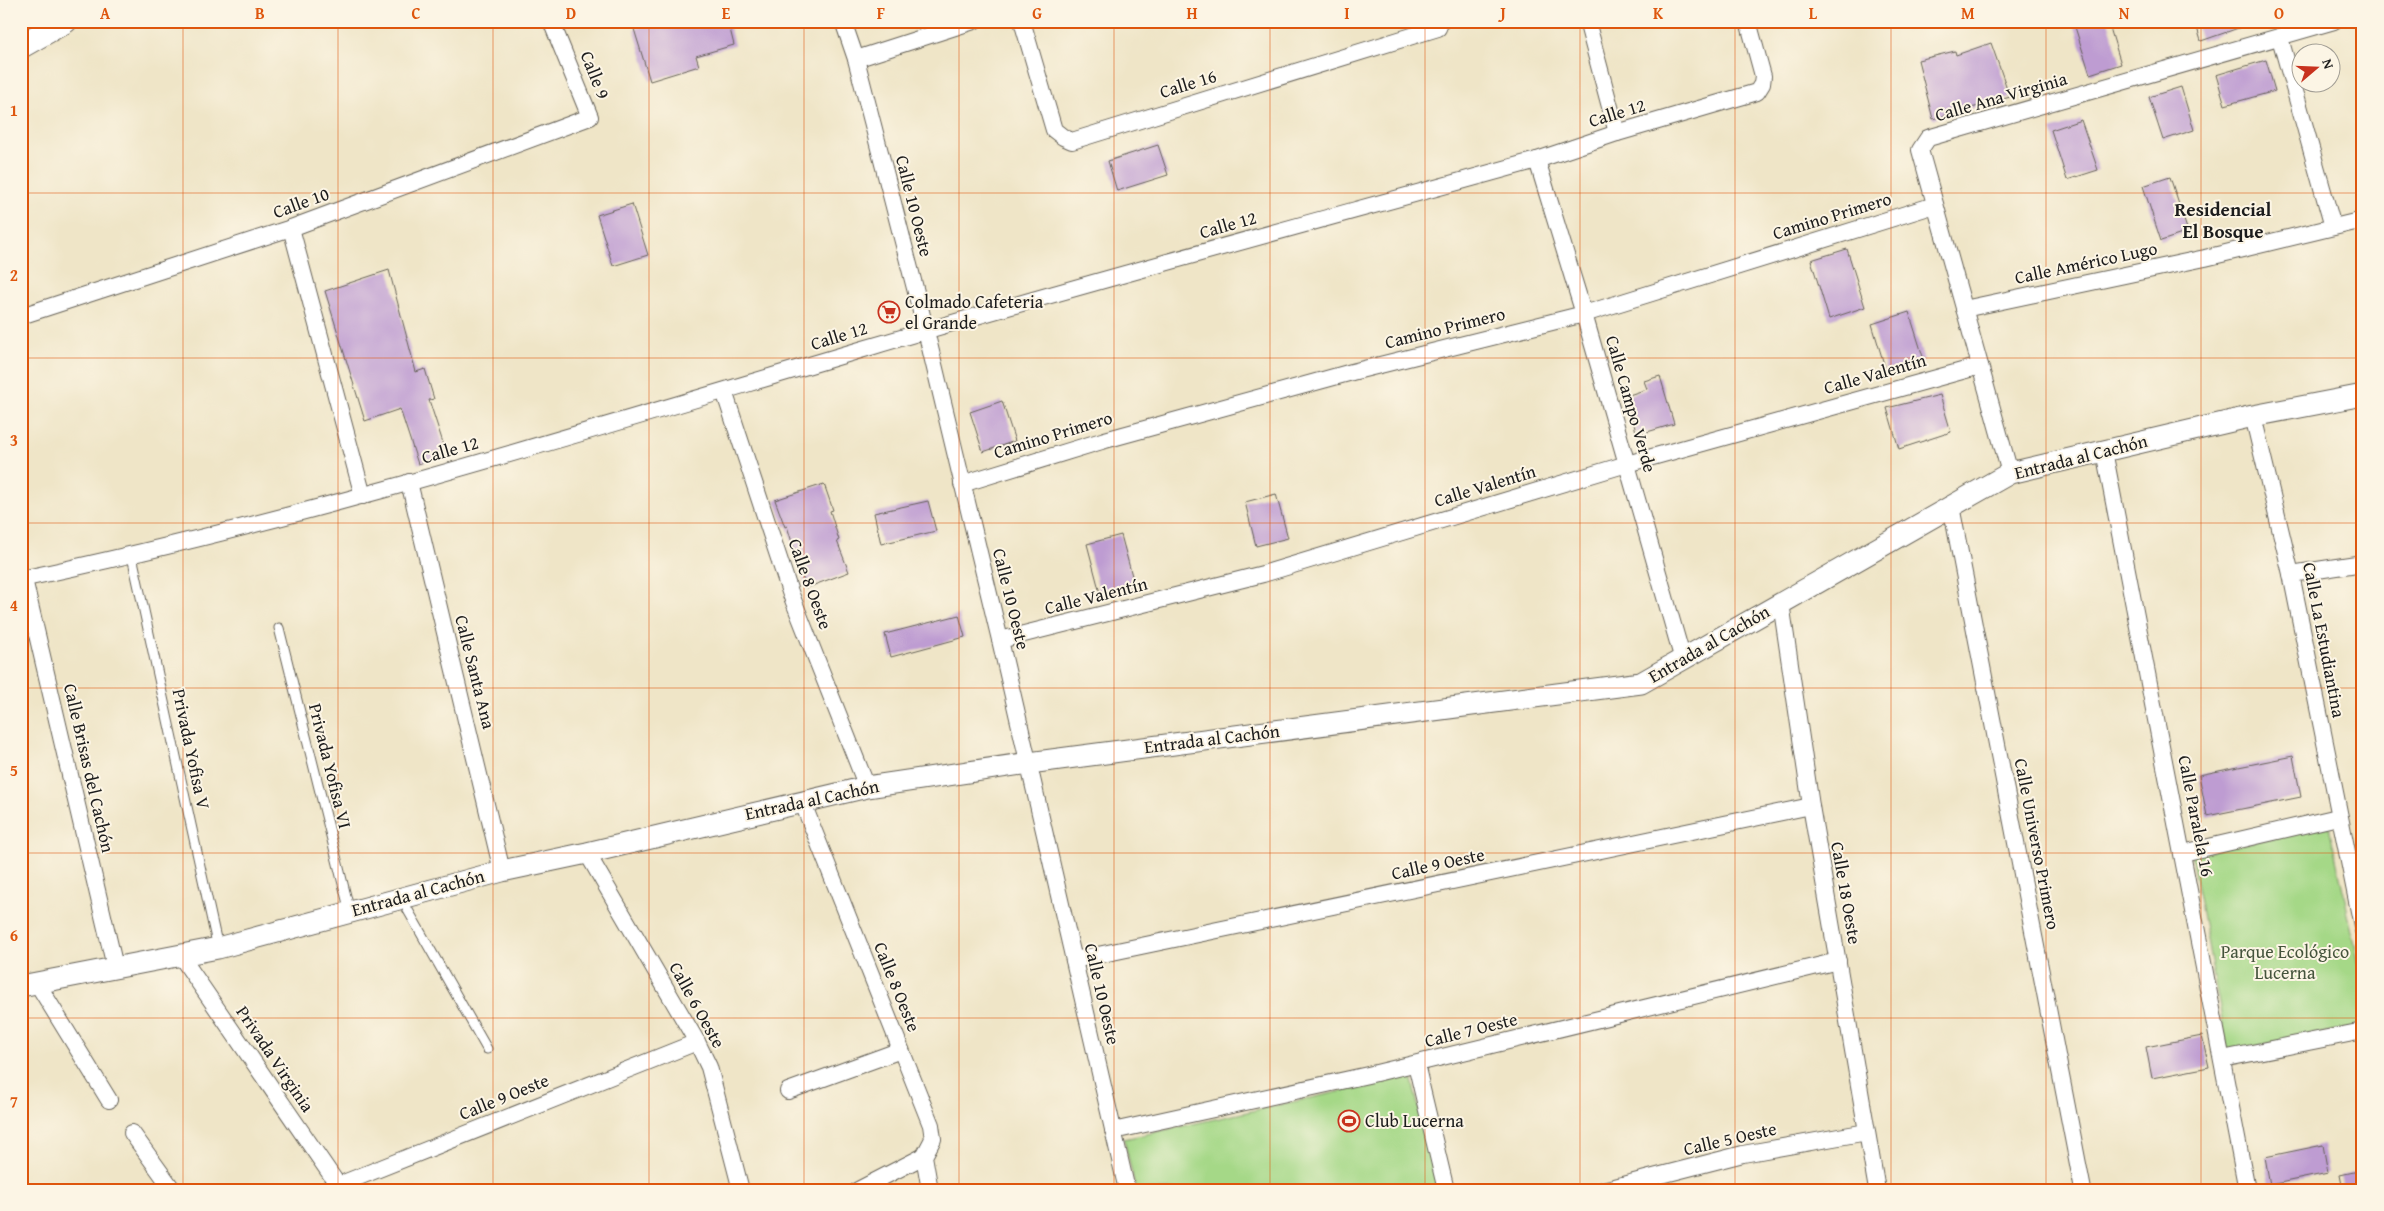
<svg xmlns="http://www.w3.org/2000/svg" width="2384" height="1211" font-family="'Gentium Book Plus',serif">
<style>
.green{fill:#a5d887;stroke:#607a52}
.building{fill:#be9cd2}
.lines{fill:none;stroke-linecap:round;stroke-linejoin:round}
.service-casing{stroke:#666258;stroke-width:11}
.minor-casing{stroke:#666258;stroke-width:18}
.tertiary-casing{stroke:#666258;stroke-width:23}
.secondary-casing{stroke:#666258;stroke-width:26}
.service{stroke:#fff;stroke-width:9}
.minor{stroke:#fff;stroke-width:16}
.tertiary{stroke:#fff;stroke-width:21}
.secondary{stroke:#fff;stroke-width:24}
.grid{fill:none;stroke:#de560d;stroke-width:1;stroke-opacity:0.55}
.labels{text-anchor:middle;stroke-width:4;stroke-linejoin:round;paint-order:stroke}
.street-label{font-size:18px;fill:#1c1c1c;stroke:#fcf5e5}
.poi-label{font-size:18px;fill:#1c1c1c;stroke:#fcf5e5;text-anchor:start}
.park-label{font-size:18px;fill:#45543c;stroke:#fcf5e5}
.neighbourhood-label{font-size:19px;font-weight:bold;fill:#1c1c1c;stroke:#fcf5e5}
.neatline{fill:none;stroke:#de560d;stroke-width:2}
.grid-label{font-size:16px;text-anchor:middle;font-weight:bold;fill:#de560d}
</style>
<rect width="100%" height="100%" fill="#fcf5e5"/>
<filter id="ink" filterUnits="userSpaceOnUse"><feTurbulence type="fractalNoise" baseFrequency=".02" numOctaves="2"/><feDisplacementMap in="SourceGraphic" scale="10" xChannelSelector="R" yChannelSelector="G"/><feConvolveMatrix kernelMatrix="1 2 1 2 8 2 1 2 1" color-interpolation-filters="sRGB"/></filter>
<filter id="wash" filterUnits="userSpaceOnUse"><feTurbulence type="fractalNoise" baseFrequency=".0096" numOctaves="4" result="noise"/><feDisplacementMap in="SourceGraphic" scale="20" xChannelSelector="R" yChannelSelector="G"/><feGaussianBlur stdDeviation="1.12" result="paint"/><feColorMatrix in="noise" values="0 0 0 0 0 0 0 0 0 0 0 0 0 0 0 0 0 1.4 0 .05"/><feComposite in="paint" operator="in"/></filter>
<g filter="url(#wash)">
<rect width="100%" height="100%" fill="#efe5c7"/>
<!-- green -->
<g class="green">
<polygon points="2329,826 2363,982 2363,1025 2228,1051 2191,855"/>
<polygon points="1411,1076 1438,1190 1136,1190 1124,1139"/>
</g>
<g id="blocks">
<!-- building -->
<g class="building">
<polygon points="660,21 728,21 734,45 696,56 699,66 650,81 634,29"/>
<polygon points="2095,21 2108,21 2121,64 2090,74 2075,27"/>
<polygon points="2195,21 2249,21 2250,24 2201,41"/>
<polygon points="1991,43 2010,97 1933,119 1918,60 1955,51 1956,55"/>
<polygon points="2266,60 2275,91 2225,105 2216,75"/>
<polygon points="2181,87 2194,130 2163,140 2149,97"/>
<polygon points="2081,120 2098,170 2067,180 2051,130"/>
<polygon points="1158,145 1168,175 1117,191 1108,161"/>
<polygon points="2170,177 2188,232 2161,241 2143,186"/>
<polygon points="632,204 648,255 613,266 597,215"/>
<polygon points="1847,249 1865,307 1829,319 1811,260"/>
<polygon points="389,270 416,372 425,369 434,399 429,400 447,455 418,464 400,409 365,421 325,291"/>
<polygon points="1909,312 1924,360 1886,371 1872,324"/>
<polygon points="1660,376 1674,424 1637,435 1626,396 1647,389 1644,381"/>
<polygon points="1940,395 1951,432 1899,449 1887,408"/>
<polygon points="1002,401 1015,441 983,452 970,412"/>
<polygon points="824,484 833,510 830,511 839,540 837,541 849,572 806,588 787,526 785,527 775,500"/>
<polygon points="1276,494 1288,538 1256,546 1245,502"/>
<polygon points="928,501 936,531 881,544 874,513"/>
<polygon points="1121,535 1135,587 1101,597 1087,544"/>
<polygon points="959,615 965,637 891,657 885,634"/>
<polygon points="2293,756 2301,797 2207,816 2199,775"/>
<polygon points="2202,1036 2209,1067 2152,1078 2146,1047"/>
<polygon points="2323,1145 2328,1173 2270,1185 2265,1157"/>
<polygon points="2363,1170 2363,1190 2343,1190 2340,1175"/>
</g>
</g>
</g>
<g filter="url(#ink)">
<use href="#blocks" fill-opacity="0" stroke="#666258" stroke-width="1"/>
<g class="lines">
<!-- service casing -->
<g class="service-casing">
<g id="service">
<polyline points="132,556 218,948"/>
<polyline points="279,628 350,912"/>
<polyline points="401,898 487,1049"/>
</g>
</g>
<!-- minor casing -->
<g class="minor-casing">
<g id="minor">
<polyline points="843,21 856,59 926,331 1000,640 1127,1190"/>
<polyline points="1022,21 1054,130 1063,137 1072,141 1438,28 1441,21"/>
<polyline points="1587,21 1617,133"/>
<polyline points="2280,38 2333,227"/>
<polyline points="856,59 974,21"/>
<polyline points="1537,160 1584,314 1683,660"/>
<polyline points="291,228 363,496"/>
<polyline points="1964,309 2205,258 2363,220"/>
<polyline points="21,316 291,228 590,117 551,21"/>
<polyline points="724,391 790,592 867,787"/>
<polyline points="2253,416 2291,574 2363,931"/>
<polyline points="2104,451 2247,1190"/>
<polyline points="2010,473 1920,150 1928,138 2334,21"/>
<polyline points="409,482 502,871"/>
<polyline points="962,484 1105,440 1352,372 1584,314 1935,205"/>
<polyline points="1951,506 2083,1190"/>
<polyline points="2291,574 2363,563"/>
<path d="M 21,579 C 307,519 587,431 867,348 C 1089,282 1314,222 1537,160 L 1617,133 L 1757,92 L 1762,84 L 1763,76 L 1748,21"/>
<polyline points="24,579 115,967"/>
<polyline points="1781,603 1811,806 1877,1190"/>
<polyline points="1000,640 1263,574 1627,464 1980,366"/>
<polyline points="802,801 931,1125 933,1139 924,1156 930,1190"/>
<polyline points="587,853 697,1042 709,1067 741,1190"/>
<polyline points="2183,853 2338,817"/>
<polyline points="180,955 338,1185"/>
<polyline points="1074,960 1811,806"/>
<polyline points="37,983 109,1100"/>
<polyline points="2222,1059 2363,1031"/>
<polyline points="1416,1064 1446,1190"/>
<polyline points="788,1091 901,1050"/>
<polyline points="1113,1131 1368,1075 1838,961"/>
<polyline points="132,1133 173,1190"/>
<polyline points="326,1190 697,1042"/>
<polyline points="858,1190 924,1156"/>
<polyline points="1603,1190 1743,1154 1867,1132"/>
</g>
</g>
<!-- tertiary casing -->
<g class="tertiary-casing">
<polyline id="tertiary" points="21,986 218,948 502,871 587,853 867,787 1029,763 1641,683 2010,473 2253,416 2363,395"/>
</g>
<!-- secondary casing -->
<g class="secondary-casing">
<polyline id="secondary" points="21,46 65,21"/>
</g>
<!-- service -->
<use href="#service" class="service"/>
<!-- minor -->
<use href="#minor" class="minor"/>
<!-- tertiary -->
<use href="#tertiary" class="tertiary"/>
<!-- secondary -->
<use href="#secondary" class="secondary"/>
</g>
</g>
<!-- grid -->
<path class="grid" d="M 183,21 L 183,1190M 338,21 L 338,1190M 493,21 L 493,1190M 649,21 L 649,1190M 804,21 L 804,1190M 959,21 L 959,1190M 1114,21 L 1114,1190M 1270,21 L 1270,1190M 1425,21 L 1425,1190M 1580,21 L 1580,1190M 1735,21 L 1735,1190M 1891,21 L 1891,1190M 2046,21 L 2046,1190M 2201,21 L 2201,1190M 21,193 L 2363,193M 21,358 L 2363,358M 21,523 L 2363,523M 21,688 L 2363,688M 21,853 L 2363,853M 21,1018 L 2363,1018"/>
<!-- icons -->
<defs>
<g id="supermarket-ring" transform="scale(1.125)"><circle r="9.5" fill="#fcf5e5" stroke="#c8321e" stroke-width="1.5"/><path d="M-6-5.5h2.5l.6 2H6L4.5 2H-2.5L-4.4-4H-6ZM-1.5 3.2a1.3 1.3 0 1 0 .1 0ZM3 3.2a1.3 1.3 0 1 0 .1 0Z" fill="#c8321e"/></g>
<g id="stadium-ring" transform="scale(1.125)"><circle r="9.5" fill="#fcf5e5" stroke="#c8321e" stroke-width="1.5"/><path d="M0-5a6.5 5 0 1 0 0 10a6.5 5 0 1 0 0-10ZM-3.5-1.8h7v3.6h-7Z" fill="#c8321e"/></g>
</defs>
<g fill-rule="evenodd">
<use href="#supermarket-ring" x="889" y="312"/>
<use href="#stadium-ring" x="1349" y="1121"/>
</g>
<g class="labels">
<!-- street labels -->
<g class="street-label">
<text transform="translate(595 75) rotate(68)" y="6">Calle 9</text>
<text transform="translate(1188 84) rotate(-17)" y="6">Calle 16</text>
<text transform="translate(2001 97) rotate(-16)" y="6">Calle Ana Virginia</text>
<text transform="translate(1617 113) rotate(-17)" y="6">Calle 12</text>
<text transform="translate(301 203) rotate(-20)" y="6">Calle 10</text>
<text transform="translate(914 206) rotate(76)" y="6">Calle 10 Oeste</text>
<text transform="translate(1832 216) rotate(-17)" y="6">Camino Primero</text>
<text transform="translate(1228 225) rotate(-16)" y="6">Calle 12</text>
<text transform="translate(2086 263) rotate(-12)" y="6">Calle Américo Lugo</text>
<text transform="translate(1445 328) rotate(-14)" y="6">Camino Primero</text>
<text transform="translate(839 336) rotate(-17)" y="6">Calle 12</text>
<text transform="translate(1875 374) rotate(-16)" y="6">Calle Valentín</text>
<text transform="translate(1631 404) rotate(74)" y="6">Calle Campo Verde</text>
<text transform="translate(1053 435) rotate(-17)" y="6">Camino Primero</text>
<text transform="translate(450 450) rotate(-16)" y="6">Calle 12</text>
<text transform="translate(2081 457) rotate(-14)" y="6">Entrada al Cachón</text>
<text transform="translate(1485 486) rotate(-17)" y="6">Calle Valentín</text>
<text transform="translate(810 584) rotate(70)" y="6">Calle 8 Oeste</text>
<text transform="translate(1096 596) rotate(-14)" y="6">Calle Valentín</text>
<text transform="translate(1011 599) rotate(76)" y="6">Calle 10 Oeste</text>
<text transform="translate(2324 640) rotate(79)" y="6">Calle La Estudiantina</text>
<text transform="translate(1709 644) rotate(-30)" y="6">Entrada al Cachón</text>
<text transform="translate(475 672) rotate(76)" y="6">Calle Santa Ana</text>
<text transform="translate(1212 739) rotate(-7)" y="6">Entrada al Cachón</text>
<text transform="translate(191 749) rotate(78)" y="6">Privada Yofisa V</text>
<text transform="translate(330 766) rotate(76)" y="6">Privada Yofisa VI</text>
<text transform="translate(89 768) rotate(77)" y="6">Calle Brisas del Cachón</text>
<text transform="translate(812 800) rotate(-12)" y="6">Entrada al Cachón</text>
<text transform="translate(2196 816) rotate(79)" y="6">Calle Paralela 16</text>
<text transform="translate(2037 844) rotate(79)" y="6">Calle Universo Primero</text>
<text transform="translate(1438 864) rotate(-12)" y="6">Calle 9 Oeste</text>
<text transform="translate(418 893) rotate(-15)" y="6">Entrada al Cachón</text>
<text transform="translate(1846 893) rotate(80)" y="6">Calle 18 Oeste</text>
<text transform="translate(897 987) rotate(68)" y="6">Calle 8 Oeste</text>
<text transform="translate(1102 994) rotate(77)" y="6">Calle 10 Oeste</text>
<text transform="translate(697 1005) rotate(61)" y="6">Calle 6 Oeste</text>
<text transform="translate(1471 1030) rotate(-14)" y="6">Calle 7 Oeste</text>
<text transform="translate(275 1059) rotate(56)" y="6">Privada Virginia</text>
<text transform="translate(504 1097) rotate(-22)" y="6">Calle 9 Oeste</text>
<text transform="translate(1730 1139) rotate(-13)" y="6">Calle 5 Oeste</text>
</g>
<!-- poi labels -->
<g class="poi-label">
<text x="905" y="308">Colmado Cafeteria<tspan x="905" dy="21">el Grande</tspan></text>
<text x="1365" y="1127">Club Lucerna</text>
</g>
<!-- park labels -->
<g class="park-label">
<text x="2285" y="958">Parque Ecológico<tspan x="2285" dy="21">Lucerna</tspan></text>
</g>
<!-- neighbourhood labels -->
<g class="neighbourhood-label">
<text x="2223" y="216">Residencial<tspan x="2223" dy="22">El Bosque</tspan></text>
</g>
</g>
<!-- margin -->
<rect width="2384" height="1211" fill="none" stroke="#fcf5e5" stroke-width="55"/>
<!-- north arrow -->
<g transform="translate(2316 68) rotate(71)"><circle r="24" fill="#fcf5e5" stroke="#a29e95"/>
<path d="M0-4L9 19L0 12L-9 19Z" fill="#c8321e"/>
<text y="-8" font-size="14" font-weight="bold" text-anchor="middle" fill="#1c1c1c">N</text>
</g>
<rect x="28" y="28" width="2328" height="1156" class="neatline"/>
<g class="grid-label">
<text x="105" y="19">A</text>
<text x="260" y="19">B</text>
<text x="416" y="19">C</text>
<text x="571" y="19">D</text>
<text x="726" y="19">E</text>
<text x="881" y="19">F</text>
<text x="1037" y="19">G</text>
<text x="1192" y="19">H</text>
<text x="1347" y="19">I</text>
<text x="1503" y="19">J</text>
<text x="1658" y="19">K</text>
<text x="1813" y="19">L</text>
<text x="1968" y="19">M</text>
<text x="2124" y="19">N</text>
<text x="2279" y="19">O</text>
<text x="14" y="116">1</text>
<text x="14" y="281">2</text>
<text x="14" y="446">3</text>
<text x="14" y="611">4</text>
<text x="14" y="776">5</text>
<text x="14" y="941">6</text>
<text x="14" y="1107">7</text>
</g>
</svg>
